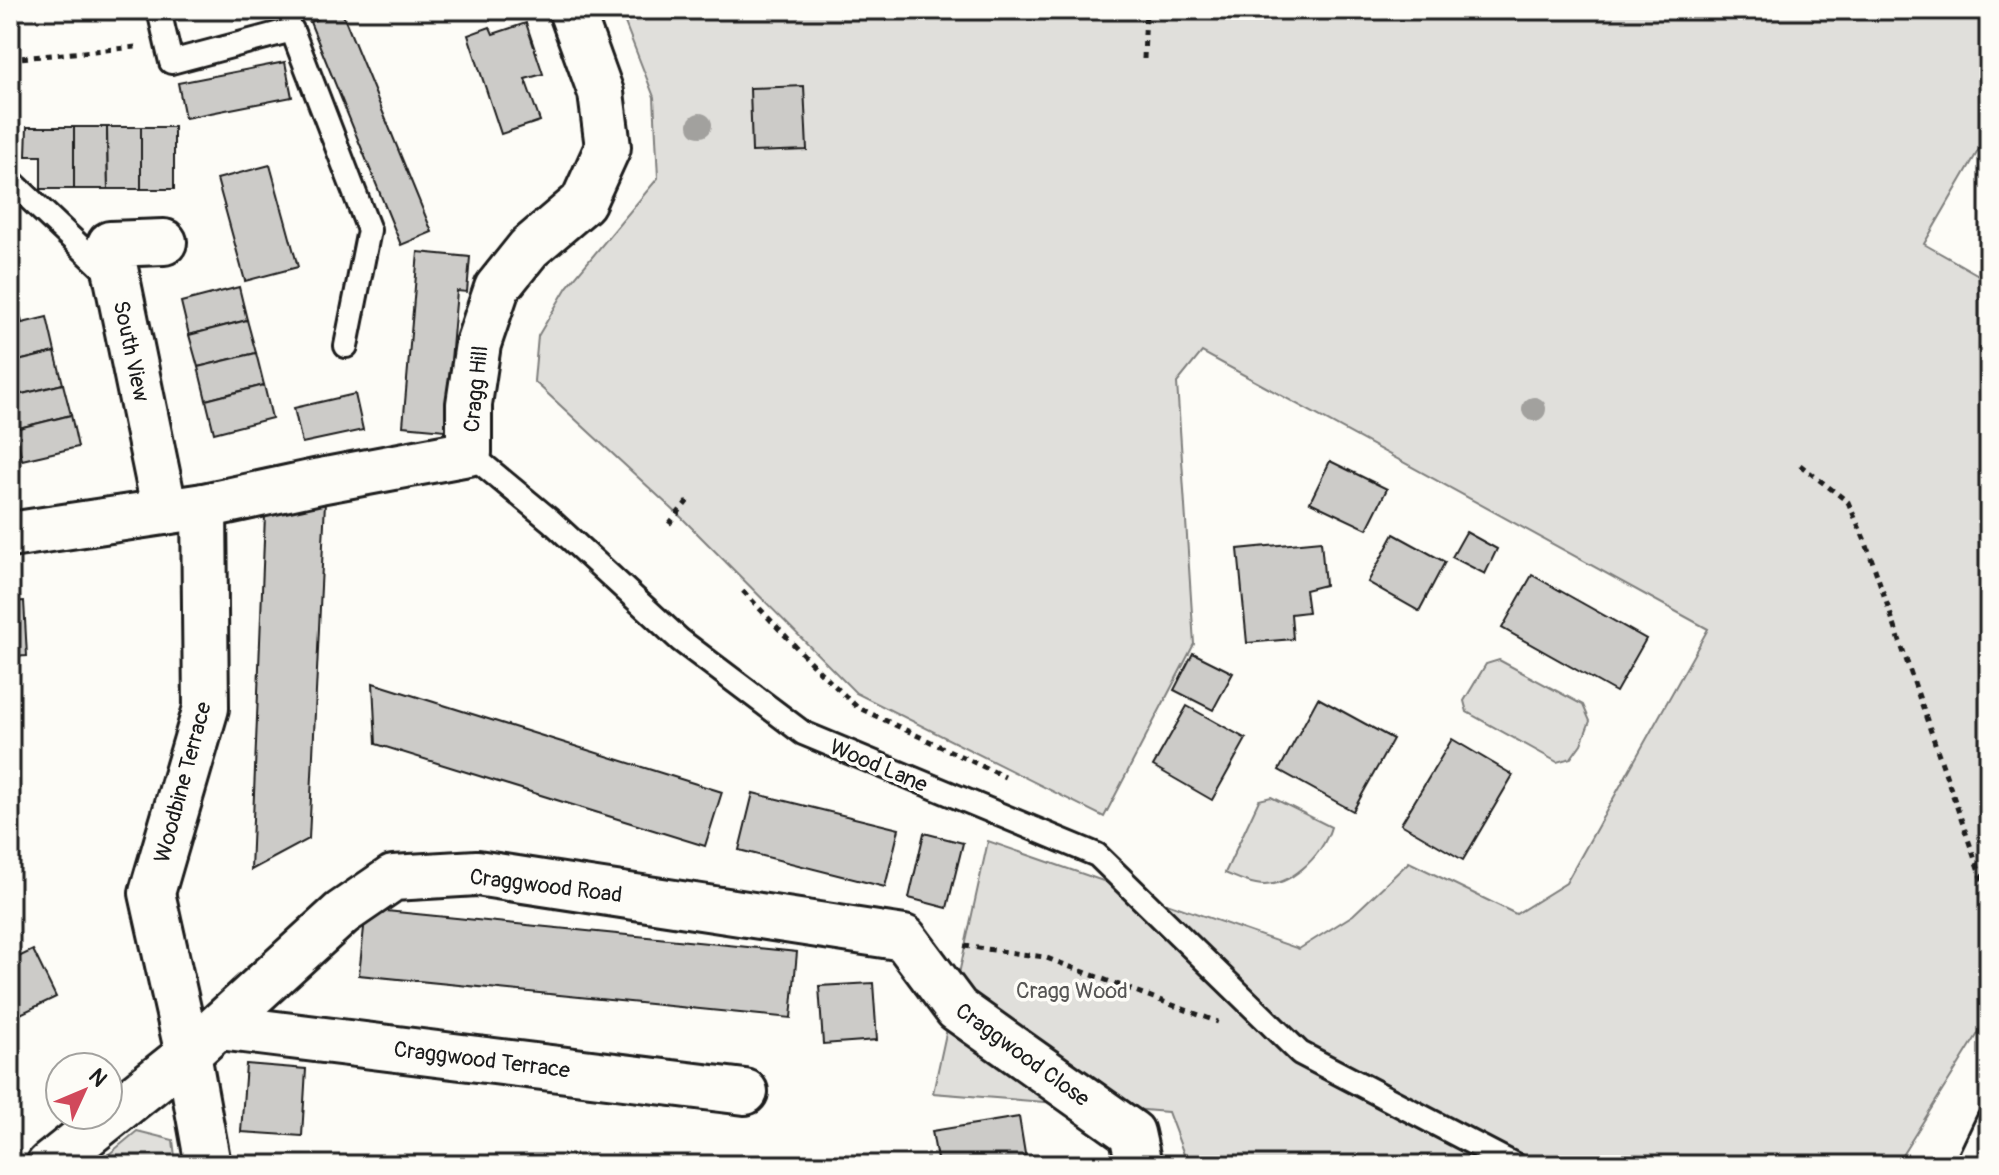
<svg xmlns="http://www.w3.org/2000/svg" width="1999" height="1175" font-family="Pangolin,sans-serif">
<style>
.green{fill:#e0dfdb;stroke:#7e7e7c;stroke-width:2}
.building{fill:#cccbc8;stroke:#1c1c1c;stroke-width:2}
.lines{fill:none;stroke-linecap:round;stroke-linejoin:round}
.lane-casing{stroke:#1c1c1c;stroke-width:28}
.street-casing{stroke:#1c1c1c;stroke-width:50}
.path{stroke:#1c1c1c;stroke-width:5;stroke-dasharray:6 6;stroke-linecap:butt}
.lane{stroke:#fdfcf7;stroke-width:22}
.street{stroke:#fdfcf7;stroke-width:44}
.tree{fill:#a2a19e}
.labels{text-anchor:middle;stroke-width:7;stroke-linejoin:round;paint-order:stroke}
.street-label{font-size:22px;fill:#1c1c1c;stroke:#fdfcf7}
.park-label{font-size:22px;fill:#575655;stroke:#fdfcf7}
</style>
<rect width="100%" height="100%" fill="#fdfcf7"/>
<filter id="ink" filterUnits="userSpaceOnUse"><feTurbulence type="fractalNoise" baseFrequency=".0125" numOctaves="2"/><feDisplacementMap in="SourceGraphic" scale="16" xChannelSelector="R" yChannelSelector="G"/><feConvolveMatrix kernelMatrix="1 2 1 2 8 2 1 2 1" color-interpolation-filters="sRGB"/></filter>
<g filter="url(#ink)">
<!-- green -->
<g class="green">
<polygon points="620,10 1989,10 1989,132 1924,244 1989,281 1989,1016 1896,1165 1188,1165 1168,1112 933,1093 988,841 1299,949 1353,915 1409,862 1516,914 1566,883 1708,629 1202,352 1177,383 1194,644 1104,817 856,693 682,518 534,381 538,336 567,287 658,178 654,97"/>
<polygon points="1499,660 1583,705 1590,721 1581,744 1571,758 1557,762 1467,712 1464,701 1486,664"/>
<path d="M 1271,797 L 1331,827 C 1323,855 1288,891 1256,884 C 1245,882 1235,877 1225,873 L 1259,800 Z"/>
<polygon points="137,1131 173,1140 176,1165 96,1165"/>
</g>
<!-- building -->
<g class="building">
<polygon points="339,10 341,10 432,232 401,245 310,22"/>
<polygon points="526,23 543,74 525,79 540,121 501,134 468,35 490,27 493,34"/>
<polygon points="285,62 292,97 185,118 178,83"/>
<polygon points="804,86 807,150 752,152 750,88"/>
<polygon points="27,127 74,127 74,189 41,189 41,156 26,156"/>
<polygon points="74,127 107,127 108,189 74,189"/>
<polygon points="107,127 141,127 141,189 108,189"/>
<rect x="141" y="127" width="33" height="62"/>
<polygon points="270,165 298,267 245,281 217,179"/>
<polygon points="418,252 470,257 467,292 457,291 445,430 403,426"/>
<polygon points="239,287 247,320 189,335 181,302"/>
<polygon points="14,291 22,323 10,326 10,292"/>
<polygon points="47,317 55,352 10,363 10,326"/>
<polygon points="247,320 256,353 198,367 189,335"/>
<polygon points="55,352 63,384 10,397 10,363"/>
<polygon points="256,353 264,385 206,400 198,367"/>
<polygon points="63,384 71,415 15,429 10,410 10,397"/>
<polygon points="264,385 272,418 214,433 206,400"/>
<polygon points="355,394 363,430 302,443 294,408"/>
<polygon points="71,415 78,447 22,460 15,429"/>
<polygon points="1330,461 1387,489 1367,529 1310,502"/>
<polygon points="325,502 309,839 251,870 265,515"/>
<polygon points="1466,532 1497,549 1485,574 1452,557"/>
<polygon points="1394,534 1445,562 1419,611 1368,582"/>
<polygon points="1321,541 1325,585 1305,590 1308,612 1291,614 1293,639 1247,643 1238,549"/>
<polygon points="1532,575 1646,639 1616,692 1502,628"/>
<polygon points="24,601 27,656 10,657 10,602"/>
<polygon points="1193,653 1233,673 1213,710 1174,690"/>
<polygon points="373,683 722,792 705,846 376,744"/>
<polygon points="1318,698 1393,739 1353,811 1279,770"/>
<polygon points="1187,706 1246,739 1212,800 1153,766"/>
<polygon points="1452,739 1513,775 1463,860 1401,824"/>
<polygon points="753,793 899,829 885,887 739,850"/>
<polygon points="924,833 963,843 947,908 909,898"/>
<polygon points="366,909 797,952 791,1018 359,975"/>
<polygon points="33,950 56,997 10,1019 10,961"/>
<polygon points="873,983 877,1040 823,1044 819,986"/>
<polygon points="246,1064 306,1069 302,1136 241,1132"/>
<polygon points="1019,1117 1026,1160 996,1165 938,1165 932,1131"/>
</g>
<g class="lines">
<!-- lane casing -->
<g class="lane-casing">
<g id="lane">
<polyline points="159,10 171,62 292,30 369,230 346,346"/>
<polyline points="10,180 111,276"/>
<polyline points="469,453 551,521 680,640 803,733 1097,855 1300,1053 1515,1165"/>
<polyline points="1967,1165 1989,1119"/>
</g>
</g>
<!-- street casing -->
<g class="street-casing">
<g id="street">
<polyline points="164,242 110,244 165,512"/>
<polyline points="204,506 206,708 152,893 188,1054 208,1165"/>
<polyline points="10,535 204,506 320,481 469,453 469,404 478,344 497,288 529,248 583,202 608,147 601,93 571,10"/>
<polyline points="219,1027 745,1092"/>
<polyline points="49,1165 188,1054 342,913 393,878 477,873 904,938 957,1009 1132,1133 1139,1165"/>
</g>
</g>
<!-- path -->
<g class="path">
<polyline points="10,59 136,47"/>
<polyline points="1144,59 1146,10"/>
<polyline points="1800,465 1848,502 1866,543 1989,900"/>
<polyline points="669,524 690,498"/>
<polyline points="743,591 816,668 857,707 1005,777"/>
<polyline points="964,946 1044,957 1218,1022"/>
</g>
<!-- lane -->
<use href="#lane" class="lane"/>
<!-- street -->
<use href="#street" class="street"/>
</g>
<!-- trees -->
<g class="tree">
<circle cx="700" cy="125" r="12"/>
<circle cx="1534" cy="409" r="12"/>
</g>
</g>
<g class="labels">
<!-- street labels -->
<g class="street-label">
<text transform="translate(132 351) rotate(78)" y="8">South View</text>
<text transform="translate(475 389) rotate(-84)" y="8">Cragg Hill</text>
<text transform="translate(879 765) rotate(23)" y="8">Wood Lane</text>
<text transform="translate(182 782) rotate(-75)" y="8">Woodbine Terrace</text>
<text transform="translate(546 885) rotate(7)" y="8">Craggwood Road</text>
<text transform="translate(1023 1054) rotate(36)" y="8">Craggwood Close</text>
<text transform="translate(482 1059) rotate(7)" y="8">Craggwood Terrace</text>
</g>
<!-- park labels -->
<g class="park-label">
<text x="1072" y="998">Cragg Wood</text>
</g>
</g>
<!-- margin -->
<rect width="1999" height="1175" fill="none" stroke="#fdfcf7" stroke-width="40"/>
<rect x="20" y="20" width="1959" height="1135" fill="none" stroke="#1c1c1c" stroke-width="3" filter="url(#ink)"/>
<!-- north arrow -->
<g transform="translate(84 1091) rotate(46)"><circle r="38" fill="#fdfcf7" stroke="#a3a29f" stroke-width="2"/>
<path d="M0-6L14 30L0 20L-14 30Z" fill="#d1495b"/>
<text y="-12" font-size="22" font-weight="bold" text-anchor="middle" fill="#1c1c1c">N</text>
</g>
</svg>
